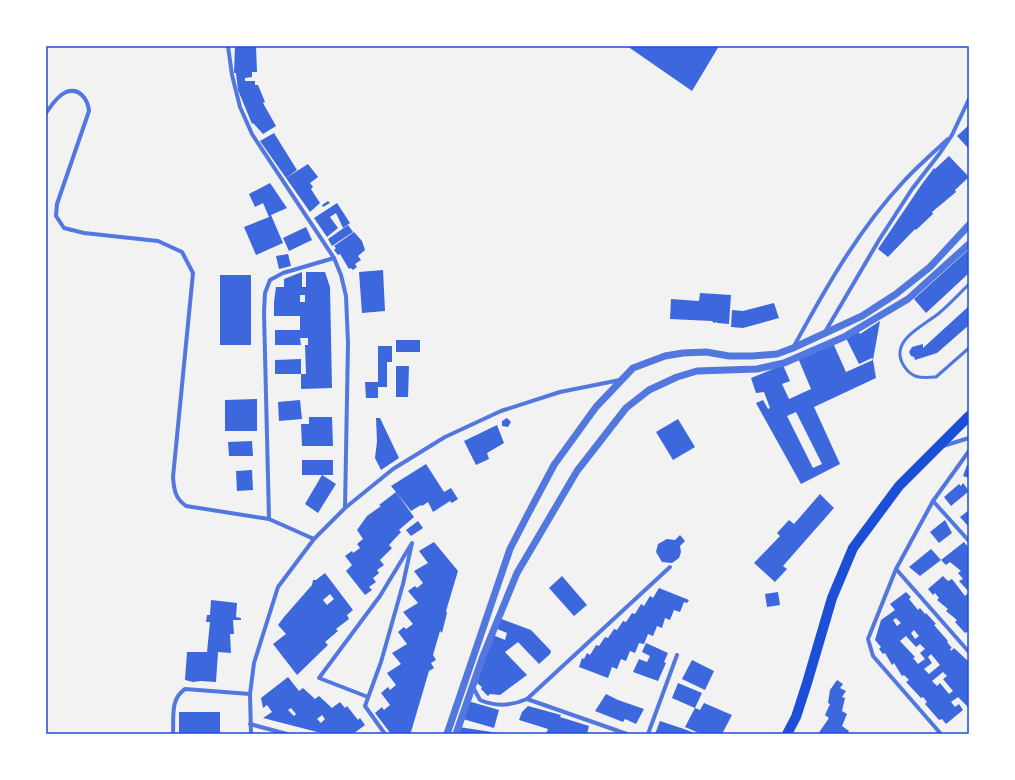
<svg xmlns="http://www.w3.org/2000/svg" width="1015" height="780" font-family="'Nunito Sans',sans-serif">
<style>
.building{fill:#3d67dc;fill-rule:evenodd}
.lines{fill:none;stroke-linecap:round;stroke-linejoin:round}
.service{stroke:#5277de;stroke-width:3}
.minor{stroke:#5277de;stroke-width:4}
.tertiary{stroke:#5277de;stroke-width:7}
.primary{stroke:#1d4ed8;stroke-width:10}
.neatline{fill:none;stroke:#1d4ed8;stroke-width:1.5}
</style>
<rect width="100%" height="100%" fill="#f2f2f2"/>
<!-- building -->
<g class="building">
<polygon points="235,46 256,46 257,72 252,72 252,77 245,78 245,81 255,81 255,85 258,85 265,102 263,103 276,126 263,134 253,123 252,124 238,90 236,73 234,73"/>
<polygon points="627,46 719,46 692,91"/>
<polygon points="969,125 969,149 957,136"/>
<polygon points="274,133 297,170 286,178 260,141"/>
<polygon points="949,156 969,177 955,190 956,192 932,212 933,214 916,230 915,229 888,257 878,249 922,184 934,168 935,169"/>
<polygon points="308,164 318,177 310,183 313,187 311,189 320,203 310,212 286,178"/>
<polygon points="270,183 287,208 271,215 283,243 256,255 244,227 269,217 263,203 255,207 249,194"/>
<polygon points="328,201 330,203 323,207 322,205"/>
<polygon points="337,203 350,223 343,228 336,213 330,217 338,228 327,237 314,218"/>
<polygon points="348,225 353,232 332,246 328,239"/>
<polygon points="306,227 312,240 289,251 283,238"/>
<polygon points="354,232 362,241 365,250 358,256 361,260 355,264 357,267 353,270 351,268 349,269 340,254 338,255 334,250 336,248 334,246"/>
<polygon points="967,251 969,253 969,273 926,313 914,299"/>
<polygon points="288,254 291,266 279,269 276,256"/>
<polygon points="383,270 385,311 362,313 359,272"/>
<path d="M 302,272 L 302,287 L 306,287 L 306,272 L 325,272 L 330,287 L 332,388 L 301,389 L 301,374 L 306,374 L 305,345 L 308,345 L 308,338 L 300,338 L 301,345 L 275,345 L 275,330 L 300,330 L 300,316 L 274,316 L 274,302 L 276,287 L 284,287 L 284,279 ZM 300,295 L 305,295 L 305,302 L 300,302 Z"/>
<rect x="220" y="275" width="31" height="70"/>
<polygon points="700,293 731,295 729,324 717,323 717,322 714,323 712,321 670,319 671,299 699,301"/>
<polygon points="774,303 779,318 743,328 731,327 732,310 743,311"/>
<polygon points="969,306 969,325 937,353 915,360 914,357 911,356 909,352 912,347 923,344 923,348"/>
<polygon points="880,321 873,360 872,358 859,364 846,338 859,332 860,334"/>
<rect x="396" y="340" width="24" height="12"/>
<path d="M 833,343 L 846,372 L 873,360 L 876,378 L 814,407 L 840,464 L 801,484 L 756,403 L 763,400 L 768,409 L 770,408 L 764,392 L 756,393 L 751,378 L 783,365 L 790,381 L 782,384 L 789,399 L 811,389 L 798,358 ZM 796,412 L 822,464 L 813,468 L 787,416 Z"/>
<polygon points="378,346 392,346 392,362 387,362 387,387 378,387 378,398 366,398 365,382 378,382"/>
<polygon points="301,359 301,374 275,374 275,360"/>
<polygon points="396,366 409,366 408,397 396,397"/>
<polygon points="257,399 257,431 225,431 225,400"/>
<polygon points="300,400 302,419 279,421 278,402"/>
<polygon points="309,417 332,417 333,446 302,446 301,424 309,424"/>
<polygon points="376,418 380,418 399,458 381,470 375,458 377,442"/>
<polygon points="507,418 511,422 508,427 502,426 502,421"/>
<polygon points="678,419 695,447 673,460 656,432"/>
<polygon points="497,425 504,443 487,453 489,459 476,465 464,441"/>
<polygon points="252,441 253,456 229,456 228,442"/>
<rect x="302" y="460" width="31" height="15"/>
<polygon points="426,464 444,492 451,488 458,499 452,503 450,501 433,512 428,502 422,506 421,505 411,511 396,492 414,517 399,530 401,532 389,545 392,548 380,560 384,565 377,570 379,573 373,578 376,582 369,587 372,590 365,595 346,571 352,565 345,556 352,551 353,553 360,548 357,544 363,539 357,530 367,516 381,506 379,505 396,492 391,486"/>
<polygon points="967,465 969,466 969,478 963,476"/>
<polygon points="252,470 253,490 237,491 236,471"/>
<polygon points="322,475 336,484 318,513 305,504"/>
<polygon points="963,483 969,491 951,506 944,497 959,484 961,486"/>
<polygon points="820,494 834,508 783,566 787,569 775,582 754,563 780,536 777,533 789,520 794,524"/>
<polygon points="969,510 969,527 960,517"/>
<polygon points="945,520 952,533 939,543 930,532"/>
<polygon points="418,521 423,528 411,536 406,530"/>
<polygon points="680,535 685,541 680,546 681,552 679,558 672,563 662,562 656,552 658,544 667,539 675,540"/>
<polygon points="434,542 458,571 446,611 447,613 442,633 440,631 433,655 436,660 431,663 434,668 429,671 411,732 409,734 391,734 375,713 382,707 384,710 390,705 381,693 388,687 390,690 396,685 387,673 401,664 392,653 407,644 398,632 404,627 406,629 413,624 403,612 418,603 408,591 415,586 417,588 423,583 414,571 428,563 419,551"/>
<polygon points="964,542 969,548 969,631 965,633 955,622 957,620 946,611 948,609 937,600 939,598 935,593 933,595 928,589 943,576 948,581 952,579 965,596 969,592 959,581 963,579 958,573 961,571 950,562 946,565 941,560"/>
<polygon points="931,549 941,560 920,576 909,567"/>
<path d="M 325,573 L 353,610 L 347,615 L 349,619 L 336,629 L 338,631 L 325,642 L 328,645 L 297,675 L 273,644 L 286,634 L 278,625 L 284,617 L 312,585 L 313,580 L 316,580 ZM 330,594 L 334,599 L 327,605 L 323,600 Z"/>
<polygon points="562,576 587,605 574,616 549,588"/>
<polygon points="659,588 689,600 687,603 684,602 680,612 674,610 670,620 665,618 662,628 657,626 653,636 648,634 644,644 639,643 635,653 630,651 626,661 621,659 617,669 612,667 608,678 579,667 582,658 584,659 587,653 590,655 595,647 596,645 599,646 605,637 608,638 614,629 617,630 623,621 626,622 632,613 635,614 641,604 644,606 650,596 653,598"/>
<polygon points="778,592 780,605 767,607 765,594"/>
<path d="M 906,592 L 911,597 L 909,599 L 918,610 L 920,608 L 925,614 L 926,613 L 936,624 L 934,625 L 948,641 L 947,642 L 952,648 L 950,649 L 951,651 L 954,648 L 969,662 L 969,708 L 958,697 L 951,702 L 955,707 L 959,704 L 963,710 L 946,724 L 942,719 L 939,720 L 925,704 L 927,702 L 923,697 L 921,698 L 906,682 L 909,680 L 904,675 L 902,676 L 894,663 L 892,665 L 885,653 L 883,654 L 879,649 L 881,647 L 875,640 L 881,620 L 895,610 L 890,604 ZM 896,618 L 901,623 L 897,626 L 893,620 ZM 914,630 L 919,636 L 915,639 L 911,633 ZM 906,636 L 916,647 L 920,644 L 925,649 L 920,653 L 925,659 L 918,664 L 913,658 L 915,657 L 900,641 ZM 931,654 L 940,665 L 929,674 L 924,669 L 932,663 L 928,657 ZM 943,672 L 947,676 L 943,679 L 953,691 L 949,694 L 940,683 L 937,686 L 932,681 Z"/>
<polygon points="211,600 237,603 236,617 241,618 241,620 233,620 234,634 230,634 231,653 218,652 216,682 201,681 193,682 185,680 187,652 207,652 210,622 206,622 207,615 210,615"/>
<polygon points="499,618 531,630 551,651 550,654 539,664 518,642 505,652 527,675 500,695 490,694 488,696 481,689 482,687 477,683 493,635 505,640 507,633 495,628"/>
<polygon points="646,643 668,653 664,662 666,663 658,681 633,672 639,659 647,662 650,656 642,652"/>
<polygon points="692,660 714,671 705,690 682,679"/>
<path d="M 288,677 L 299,691 L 303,688 L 315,699 L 319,696 L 332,708 L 340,702 L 345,708 L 347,706 L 358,720 L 360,718 L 365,725 L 353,734 L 325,734 L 263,718 L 272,712 L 267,705 L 263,708 L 261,698 ZM 291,708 L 296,714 L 294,716 L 288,710 ZM 322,715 L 325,719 L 321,723 L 317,719 Z"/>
<polygon points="837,680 843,684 840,688 846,691 842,697 845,698 842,711 847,714 842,726 849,731 847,734 818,734 829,718 825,715 830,704 828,703 830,690"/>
<polygon points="678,683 702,693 695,708 700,710 704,703 732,715 722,734 701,734 685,727 695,708 672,698"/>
<polygon points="606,694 618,700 644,709 636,724 625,719 623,722 595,711"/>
<polygon points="468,701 499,710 494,728 463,719"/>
<polygon points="528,706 561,715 560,717 589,726 587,734 546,734 548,729 519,720 522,712"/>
<rect x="179" y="712" width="41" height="22"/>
<polygon points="660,721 684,729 697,734 655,734"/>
<polygon points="459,727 498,733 498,734 458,734"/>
</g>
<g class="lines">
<!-- service -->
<path class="service" d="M 969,284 C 959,294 949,305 938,314 C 923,326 888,341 904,366 C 912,379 922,378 936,377 L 969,348"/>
<!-- minor -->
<g class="minor">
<polyline points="228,46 232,75 240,107 252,134 334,258 341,275 346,296 348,343 345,508"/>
<path d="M 46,113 C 51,106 57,96 66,92 C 80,87 88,100 89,111 L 57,204 L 56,216 L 64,228 L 84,233 L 158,241 L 182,252 L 193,273 L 173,477 C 174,490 175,498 186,506 L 269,519 L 314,539"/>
<polyline points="825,332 879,240 912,189 940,153 952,135 969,99"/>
<path d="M 793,348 C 825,289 858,230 904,181 C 918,166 933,153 948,139"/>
<polyline points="943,446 969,438"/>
<polyline points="933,501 969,541"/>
<polyline points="269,519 264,312 265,293 270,280 283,273 334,258"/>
<polyline points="896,569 969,652"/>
<path d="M 473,687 L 480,700 C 496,707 511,706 527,699 L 670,567"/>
<polyline points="368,697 319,678 380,596 412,543 403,584 381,662 365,706 385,734"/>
<polyline points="527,699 627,734"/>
<polyline points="250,724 287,734"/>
<path d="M 173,734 C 174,717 170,699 185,689 L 250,694"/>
<polyline points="251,734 250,694 254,663 278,587 314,539 345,508 393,469 445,437 501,411 560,392 620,380"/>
<polyline points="648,734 677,655"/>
<polyline points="941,734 873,656 868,639 896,569 933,501 969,451"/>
</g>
<!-- tertiary -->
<g class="tertiary">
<polyline points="447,734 510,549 527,516 554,465 596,407 633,368 665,356 683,353 706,352 729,356 752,356 777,354 793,348 862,316 896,294 930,267 969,225"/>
<polyline points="456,734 483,656 517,573 577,471 626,408 649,390 677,377 697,371 757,369 784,363 844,337 908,299 969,244"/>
</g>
<!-- primary -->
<polyline class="primary" points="787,734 796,717 807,683 832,598 853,548 899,486 969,416"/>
</g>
<!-- border -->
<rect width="1015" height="780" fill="none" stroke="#ffffff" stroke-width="94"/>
<rect x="47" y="47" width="921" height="686" class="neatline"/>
</svg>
